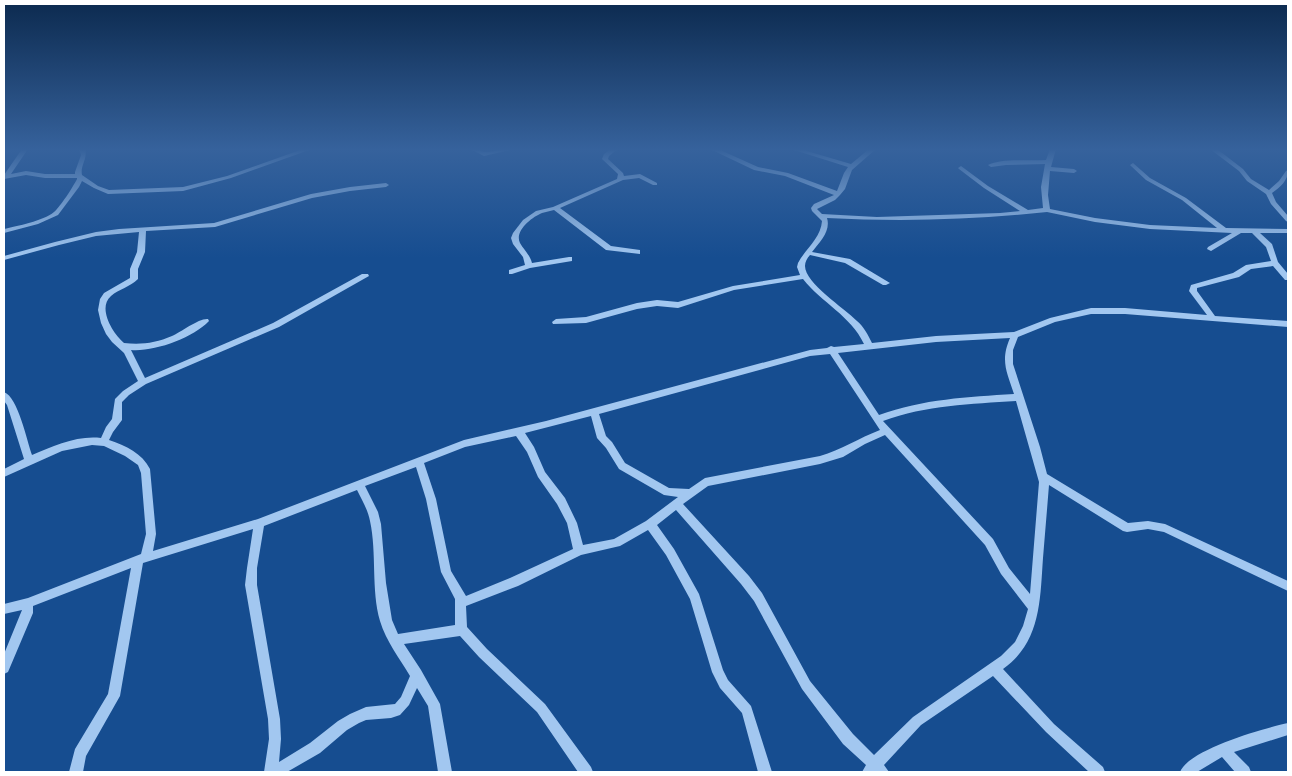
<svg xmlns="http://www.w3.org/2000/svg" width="1292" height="776" font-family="'Work Sans',sans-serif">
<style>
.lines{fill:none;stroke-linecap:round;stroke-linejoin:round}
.minor{fill:#a2c7f0;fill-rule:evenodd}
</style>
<rect width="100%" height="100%" fill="#164d90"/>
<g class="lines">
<!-- minor -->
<g class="minor">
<path d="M 22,149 L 28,149 L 11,174 L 26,171 L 45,174 L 75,174 L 75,172 L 81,155 L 79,149 L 85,149 C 88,159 80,166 82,175 L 98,186 L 109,190 L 183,187 L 227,176 L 303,149 L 312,149 L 231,178 L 183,191 L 108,194 L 94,188 L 82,181 L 79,187 L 58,215 L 38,224 L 4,233 L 4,229 C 17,226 43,221 54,212 C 60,207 73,187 77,179 L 77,178 L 45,178 L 26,175 L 4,179 L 4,175 Z"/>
<path d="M 470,149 C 476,149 482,152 487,152 C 496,151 505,149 514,149 L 484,156 Z"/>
<path d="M 611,149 L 618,149 L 609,156 L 608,159 L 623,173 L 624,176 L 640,174 L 657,183 L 657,185 L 653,185 L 639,178 L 623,180 L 560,208 L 611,246 L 640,250 L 640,254 L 606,250 L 554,210 C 550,211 546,212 542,213 C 532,217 514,231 520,243 C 524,250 530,255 532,263 L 569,257 L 572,257 L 572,261 L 530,268 L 512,274 L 509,274 L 509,270 L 525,265 L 523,257 L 513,244 L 511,238 L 513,233 L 523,220 L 536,211 L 553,207 L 617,179 L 618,174 L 602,159 L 604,154 Z"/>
<path d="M 710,149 L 718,149 L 758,167 L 788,173 L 837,191 L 844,173 L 848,167 L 791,149 L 800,149 L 851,164 L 869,149 L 876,149 L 852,170 L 845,189 L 840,195 L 835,200 L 817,209 L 822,214 L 877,217 L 1000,213 L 1020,211 L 984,188 L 959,169 L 958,168 L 961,166 L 988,186 L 1028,210 L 1043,208 L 1041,187 L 1045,164 L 1006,165 L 991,167 L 988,165 C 1001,158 1030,161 1046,160 L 1050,149 L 1056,149 L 1051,167 L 1074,169 L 1077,171 L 1074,173 L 1050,171 L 1048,195 L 1050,209 L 1095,218 L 1150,225 L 1217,228 L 1182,200 L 1146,180 L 1131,166 L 1130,165 L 1133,163 L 1150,178 L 1186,198 L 1226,228 L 1288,229 L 1288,233 L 1260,233 L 1272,244 L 1278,262 L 1288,274 L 1288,280 L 1285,280 L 1273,266 L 1251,269 L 1239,277 L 1197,288 L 1197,291 L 1215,316 L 1288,321 L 1288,327 L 1125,314 L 1091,314 L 1055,322 L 1018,337 L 1013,350 L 1013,364 L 1040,447 L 1047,474 L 1128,523 L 1148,521 L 1165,524 L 1288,581 L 1288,591 L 1164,532 L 1148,529 L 1127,532 L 1123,531 L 1049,485 C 1047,510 1045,534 1043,558 C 1040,600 1041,642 1003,669 L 1054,724 L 1103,767 L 1105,772 L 1089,772 L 1046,732 L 993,676 L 921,725 L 884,765 L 889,772 L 862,772 L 866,765 L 843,744 L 802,689 L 754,601 L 741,584 L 676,510 L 657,525 L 674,549 L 699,594 L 723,670 L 728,680 L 751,706 L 772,772 L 758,772 L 742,713 L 720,688 L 712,672 L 690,599 L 666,555 L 648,530 L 620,546 L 581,555 L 518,586 L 466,606 L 467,627 L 487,649 L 545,704 L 591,767 L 593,772 L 578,772 L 537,712 L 479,657 L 460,636 L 404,644 L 421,670 L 440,704 L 452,772 L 438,772 L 428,706 L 417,688 L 409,705 L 400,715 L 391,718 L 366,720 L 359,723 L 347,730 L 320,753 L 287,772 L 264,772 L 269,739 L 268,719 L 245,585 L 247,568 L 253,529 L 143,563 L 120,696 L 86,756 L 83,772 L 69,772 L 75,749 L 108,694 L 131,568 L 33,606 L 33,613 L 8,672 L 4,674 L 4,654 L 22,610 L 4,614 L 4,604 L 28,598 L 141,554 L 146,534 L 141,473 L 138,465 L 125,456 L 104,446 L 92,445 L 62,451 L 4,477 L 4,469 L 24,459 L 7,405 L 4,401 L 4,392 C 18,397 27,441 32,455 C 53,446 78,435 101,438 L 106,427 L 112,419 L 115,399 L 123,391 L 138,381 L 124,353 L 112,342 L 106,334 L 101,323 L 98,310 L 100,299 L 104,293 L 130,278 L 130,269 L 137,252 L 139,232 L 96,236 L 59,245 L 4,260 L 4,256 L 55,242 L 96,232 L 119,229 L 214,223 L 311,194 L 350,187 L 386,183 L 389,185 L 386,187 L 350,191 L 312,198 L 215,227 L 146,231 L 145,252 L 138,269 L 138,279 C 130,287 119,289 111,296 C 97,308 113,334 124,343 C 141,345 156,343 172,336 C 181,332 199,318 208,319 L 209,321 C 193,338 154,352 131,350 L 145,378 L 273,323 L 362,274 L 368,274 L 369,276 L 279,327 L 146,384 L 129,395 L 122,402 L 122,420 L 113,432 L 109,440 C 126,446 142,453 150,469 L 156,534 L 153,551 L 258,519 L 464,440 L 546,421 L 810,350 L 827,348 L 831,346 L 834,347 L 864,344 C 851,316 821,302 803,279 L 734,290 L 678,308 L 657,306 L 637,309 L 586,323 L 553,324 L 552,322 L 556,319 L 586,317 L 637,303 L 657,300 L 678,302 L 733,286 L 800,275 L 797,267 L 798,263 C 806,248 821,238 822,221 L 812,211 L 811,208 L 814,204 L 834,195 L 785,176 L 754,170 ZM 1047,212 L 1095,222 L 1150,229 L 1232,233 L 1208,247 L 1207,249 L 1211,251 L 1241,233 L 1252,233 L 1266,247 L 1271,261 L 1246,265 L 1233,273 L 1191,285 L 1189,291 L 1207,315 L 1125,308 L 1091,308 L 1050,318 L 1014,332 L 936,336 L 872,343 C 868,335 864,327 857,321 C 844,308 805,283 805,266 C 805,262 807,258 810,255 L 845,263 L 883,285 L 886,285 L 890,283 L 850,259 L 812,252 C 820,242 831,231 827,218 C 900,222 974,220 1047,212 ZM 1010,338 C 1000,361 1007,372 1014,394 C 968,397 923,399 879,415 L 838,353 L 936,342 ZM 830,354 L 880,430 C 859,438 841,450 820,456 L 705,478 L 689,489 L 669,488 L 625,463 L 612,442 L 606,436 L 599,414 L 810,356 ZM 1016,401 L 1039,482 L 1030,594 L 1009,568 L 993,539 L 883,421 C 926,405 971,404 1016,401 ZM 591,416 L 597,438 L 606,448 L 619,469 L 664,495 L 678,497 L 646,521 L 614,539 L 583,545 L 577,523 L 565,498 L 545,472 L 534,447 L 525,433 ZM 885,435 L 985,545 L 1001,574 L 1028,609 L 1023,626 L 1015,642 L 1001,656 L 913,717 L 874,755 L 853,734 L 810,681 L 762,593 L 749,576 L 683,504 L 708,486 L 820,464 L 843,457 L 865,444 ZM 516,436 L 527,452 L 538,477 L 557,504 L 567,523 L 573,549 L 510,578 L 466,596 L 451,571 L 436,499 L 424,463 L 465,447 ZM 416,467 L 426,499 L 441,572 L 455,599 L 455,625 L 398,634 L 392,620 L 386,583 L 381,524 L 378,512 L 365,486 ZM 357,490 C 362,500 368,510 370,521 C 377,553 371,590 380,621 C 386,641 400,659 410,676 L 401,697 L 395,704 L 366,707 L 350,714 L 338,721 L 310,743 L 279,762 L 281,739 L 280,719 L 257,585 L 257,568 L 264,526 Z"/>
<path d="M 1210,149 L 1217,149 L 1243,169 L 1251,179 L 1269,190 L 1279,181 L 1286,171 L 1288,170 C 1288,181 1280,187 1272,193 L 1276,202 L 1288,216 L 1288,222 L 1286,221 L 1271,204 L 1266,194 L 1247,181 L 1239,171 Z"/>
<path d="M 1288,723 L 1288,735 L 1234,752 L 1249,767 L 1251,772 L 1235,772 L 1222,757 L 1197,772 L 1180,772 C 1189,749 1265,728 1288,723 Z"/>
</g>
</g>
<!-- sky -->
<linearGradient id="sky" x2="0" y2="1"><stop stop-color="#0c2a4f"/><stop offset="0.58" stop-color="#36629c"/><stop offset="1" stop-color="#36629c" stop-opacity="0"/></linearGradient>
<rect width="1292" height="258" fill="url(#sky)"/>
<!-- border -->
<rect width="1292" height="776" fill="none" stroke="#ffffff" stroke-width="10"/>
</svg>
